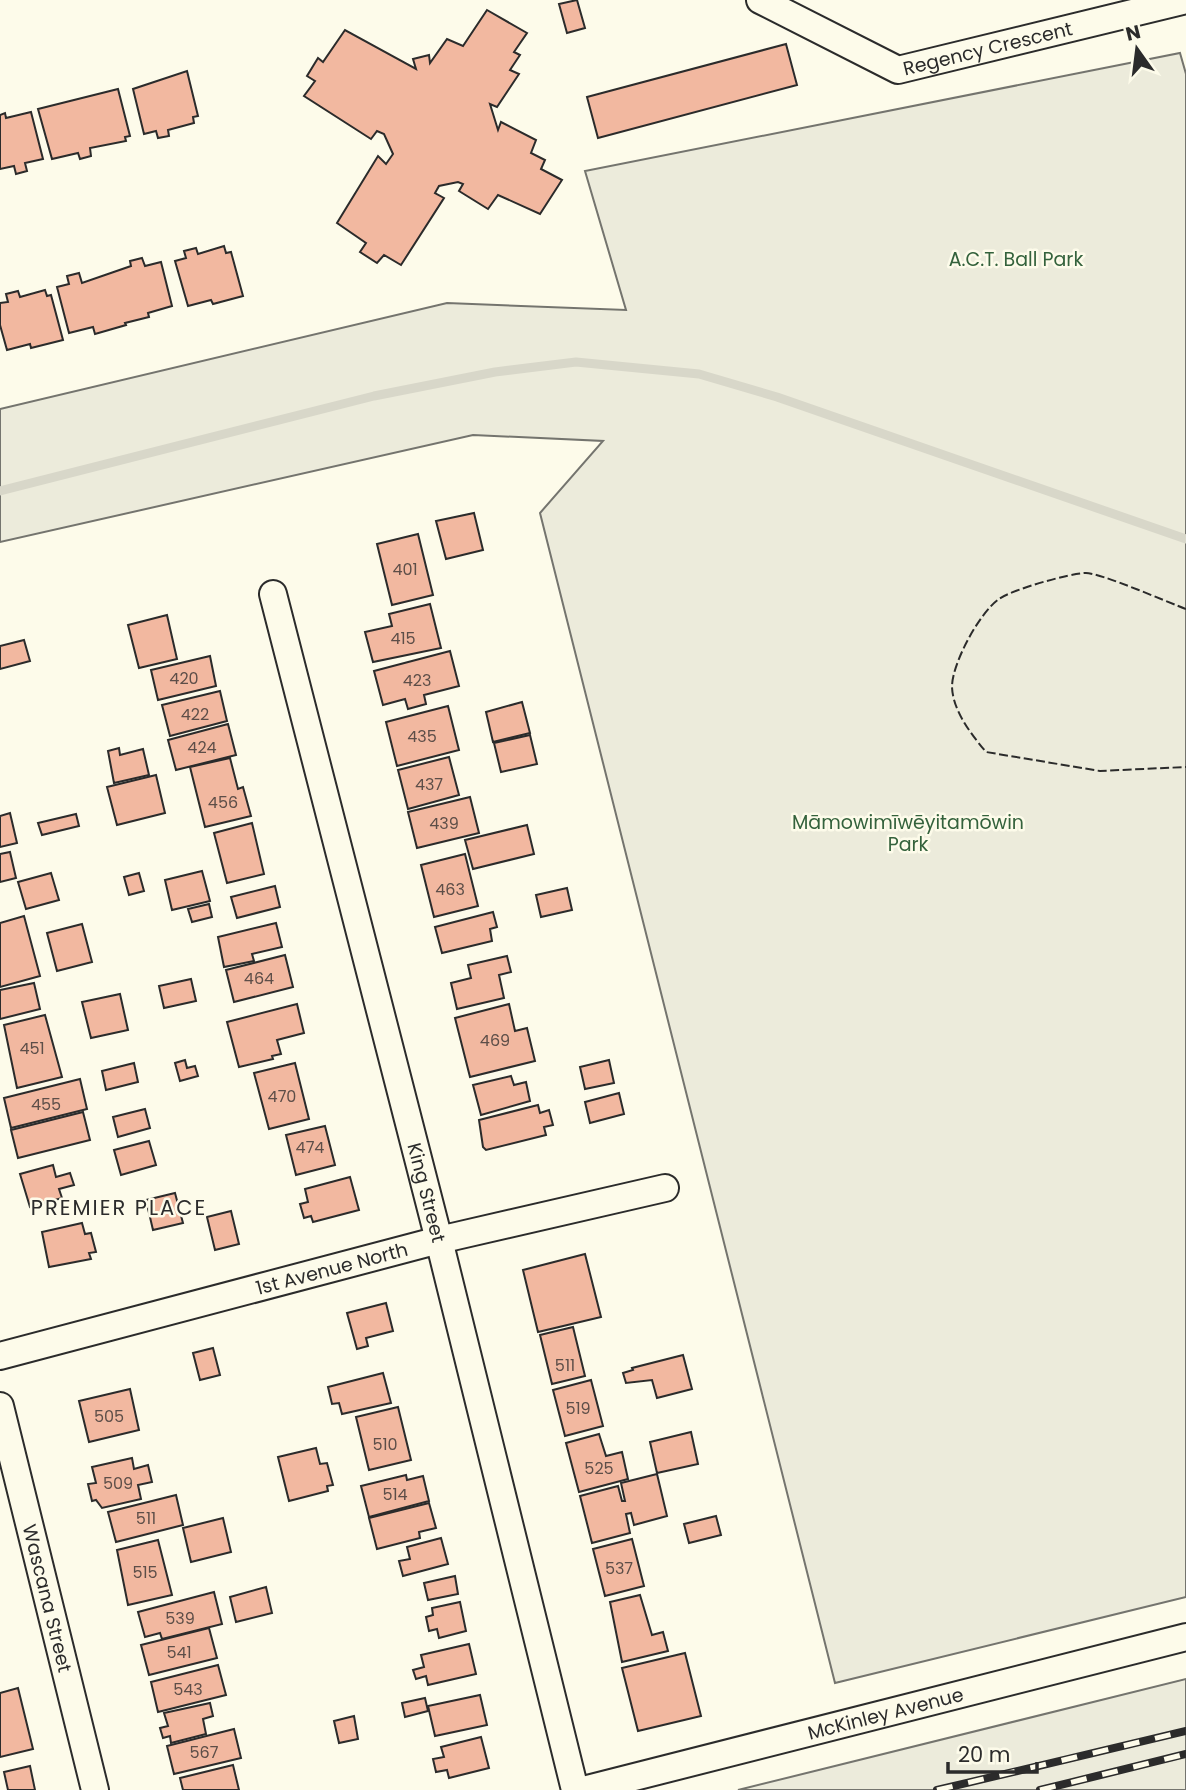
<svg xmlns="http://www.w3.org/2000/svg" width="1186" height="1790" font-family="Poppins,sans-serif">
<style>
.green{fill:#ecebdb;stroke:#74746e;stroke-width:2}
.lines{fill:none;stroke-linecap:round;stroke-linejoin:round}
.stream{stroke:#d8d7c9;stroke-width:9}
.building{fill:#f2b8a0;stroke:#2b2b2b;stroke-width:2}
.minor-casing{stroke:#2b2b2b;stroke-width:30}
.minor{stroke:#fdfbea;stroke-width:26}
.rail-casing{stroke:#2b2b2b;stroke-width:8}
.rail{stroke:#fdfbea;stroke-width:5;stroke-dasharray:16;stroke-linecap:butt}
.fence{stroke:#2b2b2b;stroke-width:2;stroke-dasharray:9 3.5;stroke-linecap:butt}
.labels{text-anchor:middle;stroke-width:5;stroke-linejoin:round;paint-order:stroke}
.number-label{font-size:16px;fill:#5d4e48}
.street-label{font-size:19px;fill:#2b2b2b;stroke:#fdfbea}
.park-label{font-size:19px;fill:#34623c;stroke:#fdfbea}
.neighbourhood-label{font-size:21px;letter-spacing:2px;fill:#2b2b2b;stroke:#fdfbea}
</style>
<rect width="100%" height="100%" fill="#fdfbea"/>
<!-- green -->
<g class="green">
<polygon points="1180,53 1186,74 1186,1597 835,1683 540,513 603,441 473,435 0,542 0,409 447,303 626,310 585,171"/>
<polygon points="1186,1679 1186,1790 738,1790"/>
</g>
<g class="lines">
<!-- stream -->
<polyline class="stream" points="0,491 374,396 495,372 576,362 699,374 777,397 1186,539"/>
</g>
<!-- building -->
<g class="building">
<polygon points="577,0 585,28 567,33 559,4"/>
<polygon points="487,10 527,33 514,52 520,55 510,70 519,74 497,107 490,104 498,130 501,122 536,140 531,153 545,160 541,169 562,180 540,214 498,195 488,209 459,191 463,184 458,182 439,186 435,193 444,198 401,265 384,255 377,263 360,252 366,243 337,223 378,156 386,164 393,154 384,134 377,131 371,139 304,96 315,81 307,76 318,58 323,62 345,30 416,69 413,59 429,55 430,63 447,39 463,46"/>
<polygon points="786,44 797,85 598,138 587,97"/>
<polygon points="187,71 198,116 193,117 194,123 168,130 169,136 158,138 156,131 144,134 133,89"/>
<polygon points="118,89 130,136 125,137 126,141 90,148 91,156 80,159 78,153 52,159 38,109"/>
<polygon points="31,112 43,159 25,163 27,171 16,174 14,166 0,169 0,115 5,113 6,118"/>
<polygon points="224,246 226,253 231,252 243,296 213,304 211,300 188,306 175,261 186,258 184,251 196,248 198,254"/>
<polygon points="142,258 145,266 161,262 172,306 148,313 149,317 125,323 126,325 95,334 93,327 69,333 57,287 69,284 67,276 79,273 82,283 131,266 130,261"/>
<polygon points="45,290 47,296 51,295 63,340 31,348 30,344 7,350 0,325 0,303 8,302 6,294 18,291 20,297"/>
<polygon points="474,513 483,550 446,559 436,521"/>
<polygon points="418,534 433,595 392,605 377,544"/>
<polygon points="430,604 441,648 373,662 365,632 392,626 389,614"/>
<polygon points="167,615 177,659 139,668 128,625"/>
<polygon points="24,640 30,661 0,669 0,646"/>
<polygon points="450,651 459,686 424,695 426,704 408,709 405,699 383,705 374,671"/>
<polygon points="210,656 216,686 158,700 151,670"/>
<polygon points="220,691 227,721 170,736 162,705"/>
<polygon points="522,702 530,733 493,742 486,712"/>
<polygon points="448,706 459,750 397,766 386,722"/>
<polygon points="228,724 236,755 176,770 168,740"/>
<polygon points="530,735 537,764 501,772 494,743"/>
<polygon points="119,748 120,755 143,749 149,775 114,783 108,751"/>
<polygon points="449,757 459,795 408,809 398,770"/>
<polygon points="230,758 238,789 243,787 251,816 205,827 190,767"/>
<polygon points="156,775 165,813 117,825 107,787"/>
<polygon points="470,797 479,833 417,848 408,812"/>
<polygon points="10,813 17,843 0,847 0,816"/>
<polygon points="76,814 79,826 42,835 38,823"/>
<polygon points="252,823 264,874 227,883 214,833"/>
<polygon points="527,825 534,854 473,869 465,840"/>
<polygon points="10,852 16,878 0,882 0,854"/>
<polygon points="465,854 478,906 434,917 421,865"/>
<polygon points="202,871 210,901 172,910 165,880"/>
<polygon points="51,873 59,900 26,909 18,882"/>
<polygon points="139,873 144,891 129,895 124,877"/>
<polygon points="275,886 280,907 237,918 231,897"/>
<polygon points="567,888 572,910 541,917 536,895"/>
<polygon points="209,904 212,917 192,922 188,909"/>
<polygon points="493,912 497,927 490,929 492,941 442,953 435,927"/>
<polygon points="24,916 40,976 0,987 0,923"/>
<polygon points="276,923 282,947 252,954 254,961 224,967 218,937"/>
<polygon points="82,924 92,962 57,971 47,933"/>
<polygon points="285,955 293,987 234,1002 226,970"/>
<polygon points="507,956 511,972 499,975 504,998 457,1009 451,983 471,978 468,965"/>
<polygon points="191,979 196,1001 164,1008 159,986"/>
<polygon points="34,983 40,1009 0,1019 0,990"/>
<polygon points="120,994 128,1030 91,1038 82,1002"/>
<polygon points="297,1004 304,1033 277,1040 281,1054 272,1056 273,1059 239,1067 227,1022"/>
<polygon points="509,1004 515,1031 527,1028 535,1061 470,1077 455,1018"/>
<polygon points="45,1015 62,1077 17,1088 4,1025"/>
<polygon points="185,1060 187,1068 195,1066 198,1076 180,1081 175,1063"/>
<polygon points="609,1060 614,1083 585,1089 580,1067"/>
<polygon points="134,1063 138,1082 106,1090 102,1071"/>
<polygon points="295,1063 309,1119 269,1129 254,1073"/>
<polygon points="511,1076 514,1085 526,1082 530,1101 481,1115 473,1085"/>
<polygon points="80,1079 87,1109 11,1128 4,1098"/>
<polygon points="619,1093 624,1114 590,1123 585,1102"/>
<polygon points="538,1105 540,1113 549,1110 553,1125 544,1127 546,1135 486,1150 483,1147 479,1120"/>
<polygon points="145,1109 150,1128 118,1137 113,1117"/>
<polygon points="83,1112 90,1140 18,1158 11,1130"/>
<polygon points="325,1126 335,1165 296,1175 286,1135"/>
<polygon points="149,1141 156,1165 121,1175 114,1150"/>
<polygon points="53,1165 56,1177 70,1173 74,1185 59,1189 62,1198 30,1207 20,1174"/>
<polygon points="350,1177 359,1210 313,1222 311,1216 304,1218 300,1204 308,1202 305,1189"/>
<polygon points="175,1193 183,1223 153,1230 146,1200"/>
<polygon points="231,1211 239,1244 215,1250 207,1217"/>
<polygon points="82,1223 85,1234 91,1233 96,1252 89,1253 91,1259 49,1267 42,1232"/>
<polygon points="585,1254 601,1317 538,1332 523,1270"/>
<polygon points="386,1303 393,1331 366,1338 368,1346 357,1349 347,1313"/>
<polygon points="573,1327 585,1376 552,1384 540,1335"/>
<polygon points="213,1348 220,1375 200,1380 193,1353"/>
<polygon points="683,1355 692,1389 657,1398 652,1380 626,1383 623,1373 633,1370 632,1368"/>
<polygon points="383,1373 391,1403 342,1414 339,1403 332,1404 328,1387"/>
<polygon points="591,1380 603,1426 565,1436 553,1390"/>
<polygon points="130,1389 139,1430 89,1442 79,1401"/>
<polygon points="398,1407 411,1460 369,1470 356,1417"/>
<polygon points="691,1432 698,1464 657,1473 650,1442"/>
<polygon points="599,1434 606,1456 622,1452 628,1479 579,1492 566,1443"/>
<polygon points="316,1448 320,1464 327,1463 333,1485 327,1486 328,1491 289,1501 278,1457"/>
<polygon points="132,1458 134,1469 148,1465 152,1482 138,1485 141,1499 102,1508 96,1500 92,1501 88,1484 96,1483 92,1467"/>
<polygon points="657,1474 667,1516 634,1525 631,1513 626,1514 630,1533 592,1543 580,1496 618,1486 622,1501 625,1501 621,1483"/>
<polygon points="406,1475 407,1480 423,1476 429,1501 369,1517 361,1486"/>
<polygon points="176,1495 183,1525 116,1542 108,1512"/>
<polygon points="429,1503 436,1528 419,1532 420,1538 377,1549 369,1518"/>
<polygon points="716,1516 721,1535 689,1543 684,1524"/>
<polygon points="223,1518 231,1552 191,1562 183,1528"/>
<polygon points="441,1538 448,1564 403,1576 399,1561 410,1559 407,1547"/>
<polygon points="632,1539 644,1586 605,1596 593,1549"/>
<polygon points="158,1540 172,1595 128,1605 117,1550"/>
<polygon points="455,1576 458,1594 428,1600 424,1583"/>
<polygon points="266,1587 272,1613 236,1622 230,1597"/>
<polygon points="214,1592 222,1624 162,1639 160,1633 145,1637 138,1612"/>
<polygon points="640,1595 652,1635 663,1632 668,1651 622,1662 610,1602"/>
<polygon points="460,1602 466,1631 439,1638 437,1629 429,1631 426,1617 433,1615 432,1608"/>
<polygon points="209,1628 217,1658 149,1675 141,1645"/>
<polygon points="469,1644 476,1674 428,1685 426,1676 416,1679 413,1670 424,1667 421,1655"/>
<polygon points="685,1653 701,1716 638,1731 622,1668"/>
<polygon points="218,1665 226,1695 158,1712 151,1682"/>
<polygon points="18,1688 33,1749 0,1757 0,1693"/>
<polygon points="480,1695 487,1725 435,1736 428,1706"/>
<polygon points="425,1698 428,1711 405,1717 402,1703"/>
<polygon points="210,1703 213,1716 203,1719 206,1734 171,1743 170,1736 163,1738 160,1728 168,1726 164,1713"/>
<polygon points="354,1716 358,1739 339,1743 334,1721"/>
<polygon points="234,1729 241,1758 174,1774 167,1746"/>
<polygon points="481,1737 489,1768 449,1778 447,1770 436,1772 433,1759 444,1757 441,1747"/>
<polygon points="233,1765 239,1790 183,1790 180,1778"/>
<polygon points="30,1766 35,1790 8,1790 4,1772"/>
</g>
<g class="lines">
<!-- minor casing -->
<g class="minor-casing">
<g id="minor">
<path id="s1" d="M 760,0 L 898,70 L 1186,0"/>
<path id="s2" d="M 273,594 L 439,1240 L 575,1790"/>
<path id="s3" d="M 0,1356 L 439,1240 L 665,1188"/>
<path id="s4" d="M 0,1406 L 95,1790"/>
<path id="s5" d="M 583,1790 L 1186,1637"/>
</g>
</g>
<!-- minor -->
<use href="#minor" class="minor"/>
<!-- rail casing -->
<g class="rail-casing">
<g id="rail">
<polyline points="937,1790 1186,1731"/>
<polyline points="1040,1790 1186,1754"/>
</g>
</g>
<!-- rail -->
<use href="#rail" class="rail"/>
<!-- fence -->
<path class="fence" d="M 1186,609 C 1167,602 1101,573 1086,573 C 1070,573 1011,590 999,599 C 980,612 952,663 952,687 C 953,711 971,734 986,752 L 1100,771 L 1186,767"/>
</g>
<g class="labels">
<!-- number labels -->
<g class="number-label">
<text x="405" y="575">401</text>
<text x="403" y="644">415</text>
<text x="184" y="684">420</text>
<text x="417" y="686">423</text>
<text x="195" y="720">422</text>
<text x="422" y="742">435</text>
<text x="202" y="753">424</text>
<text x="429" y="790">437</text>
<text x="223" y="808">456</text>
<text x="444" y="829">439</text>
<text x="450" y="895">463</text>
<text x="259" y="984">464</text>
<text x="495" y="1046">469</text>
<text x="32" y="1054">451</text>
<text x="282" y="1102">470</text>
<text x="46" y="1110">455</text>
<text x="310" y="1153">474</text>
<text x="565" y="1371">511</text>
<text x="578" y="1414">519</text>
<text x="109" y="1422">505</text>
<text x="385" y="1450">510</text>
<text x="599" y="1474">525</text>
<text x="118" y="1489">509</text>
<text x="395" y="1500">514</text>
<text x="146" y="1524">511</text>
<text x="619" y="1574">537</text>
<text x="145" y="1578">515</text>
<text x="180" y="1624">539</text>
<text x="179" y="1658">541</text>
<text x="188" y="1695">543</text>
<text x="204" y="1758">567</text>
</g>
<!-- street labels -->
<g class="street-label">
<text dy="7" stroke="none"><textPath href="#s1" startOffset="247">Regency Crescent</textPath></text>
<text dy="7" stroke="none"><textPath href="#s2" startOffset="618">King Street</textPath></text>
<text dy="7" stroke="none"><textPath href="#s3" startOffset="343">1st Avenue North</textPath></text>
<text dy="7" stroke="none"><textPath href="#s4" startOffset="198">Wascana Street</textPath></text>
<text dy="7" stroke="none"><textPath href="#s5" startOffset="312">McKinley Avenue</textPath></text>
</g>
<!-- park labels -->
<g class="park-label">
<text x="1016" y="266">A.C.T. Ball Park</text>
<text x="908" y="829">Māmowimīwēyitamōwin<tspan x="908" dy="22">Park</tspan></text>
</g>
<!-- neighbourhood labels -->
<g class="neighbourhood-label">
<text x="119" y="1215">PREMIER PLACE</text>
</g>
</g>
<!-- north arrow -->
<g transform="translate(1137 49) rotate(346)" stroke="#fdfbea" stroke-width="5" paint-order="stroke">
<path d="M0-5L12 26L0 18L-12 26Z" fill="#2b2b2b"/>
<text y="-10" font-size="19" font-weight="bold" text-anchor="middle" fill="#2b2b2b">N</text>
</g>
<!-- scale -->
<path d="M948 1762v10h89v-10" fill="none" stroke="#2b2b2b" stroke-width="3.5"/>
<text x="958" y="1762" font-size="21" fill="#2b2b2b" stroke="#fdfbea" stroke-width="5" paint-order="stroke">20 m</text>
</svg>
